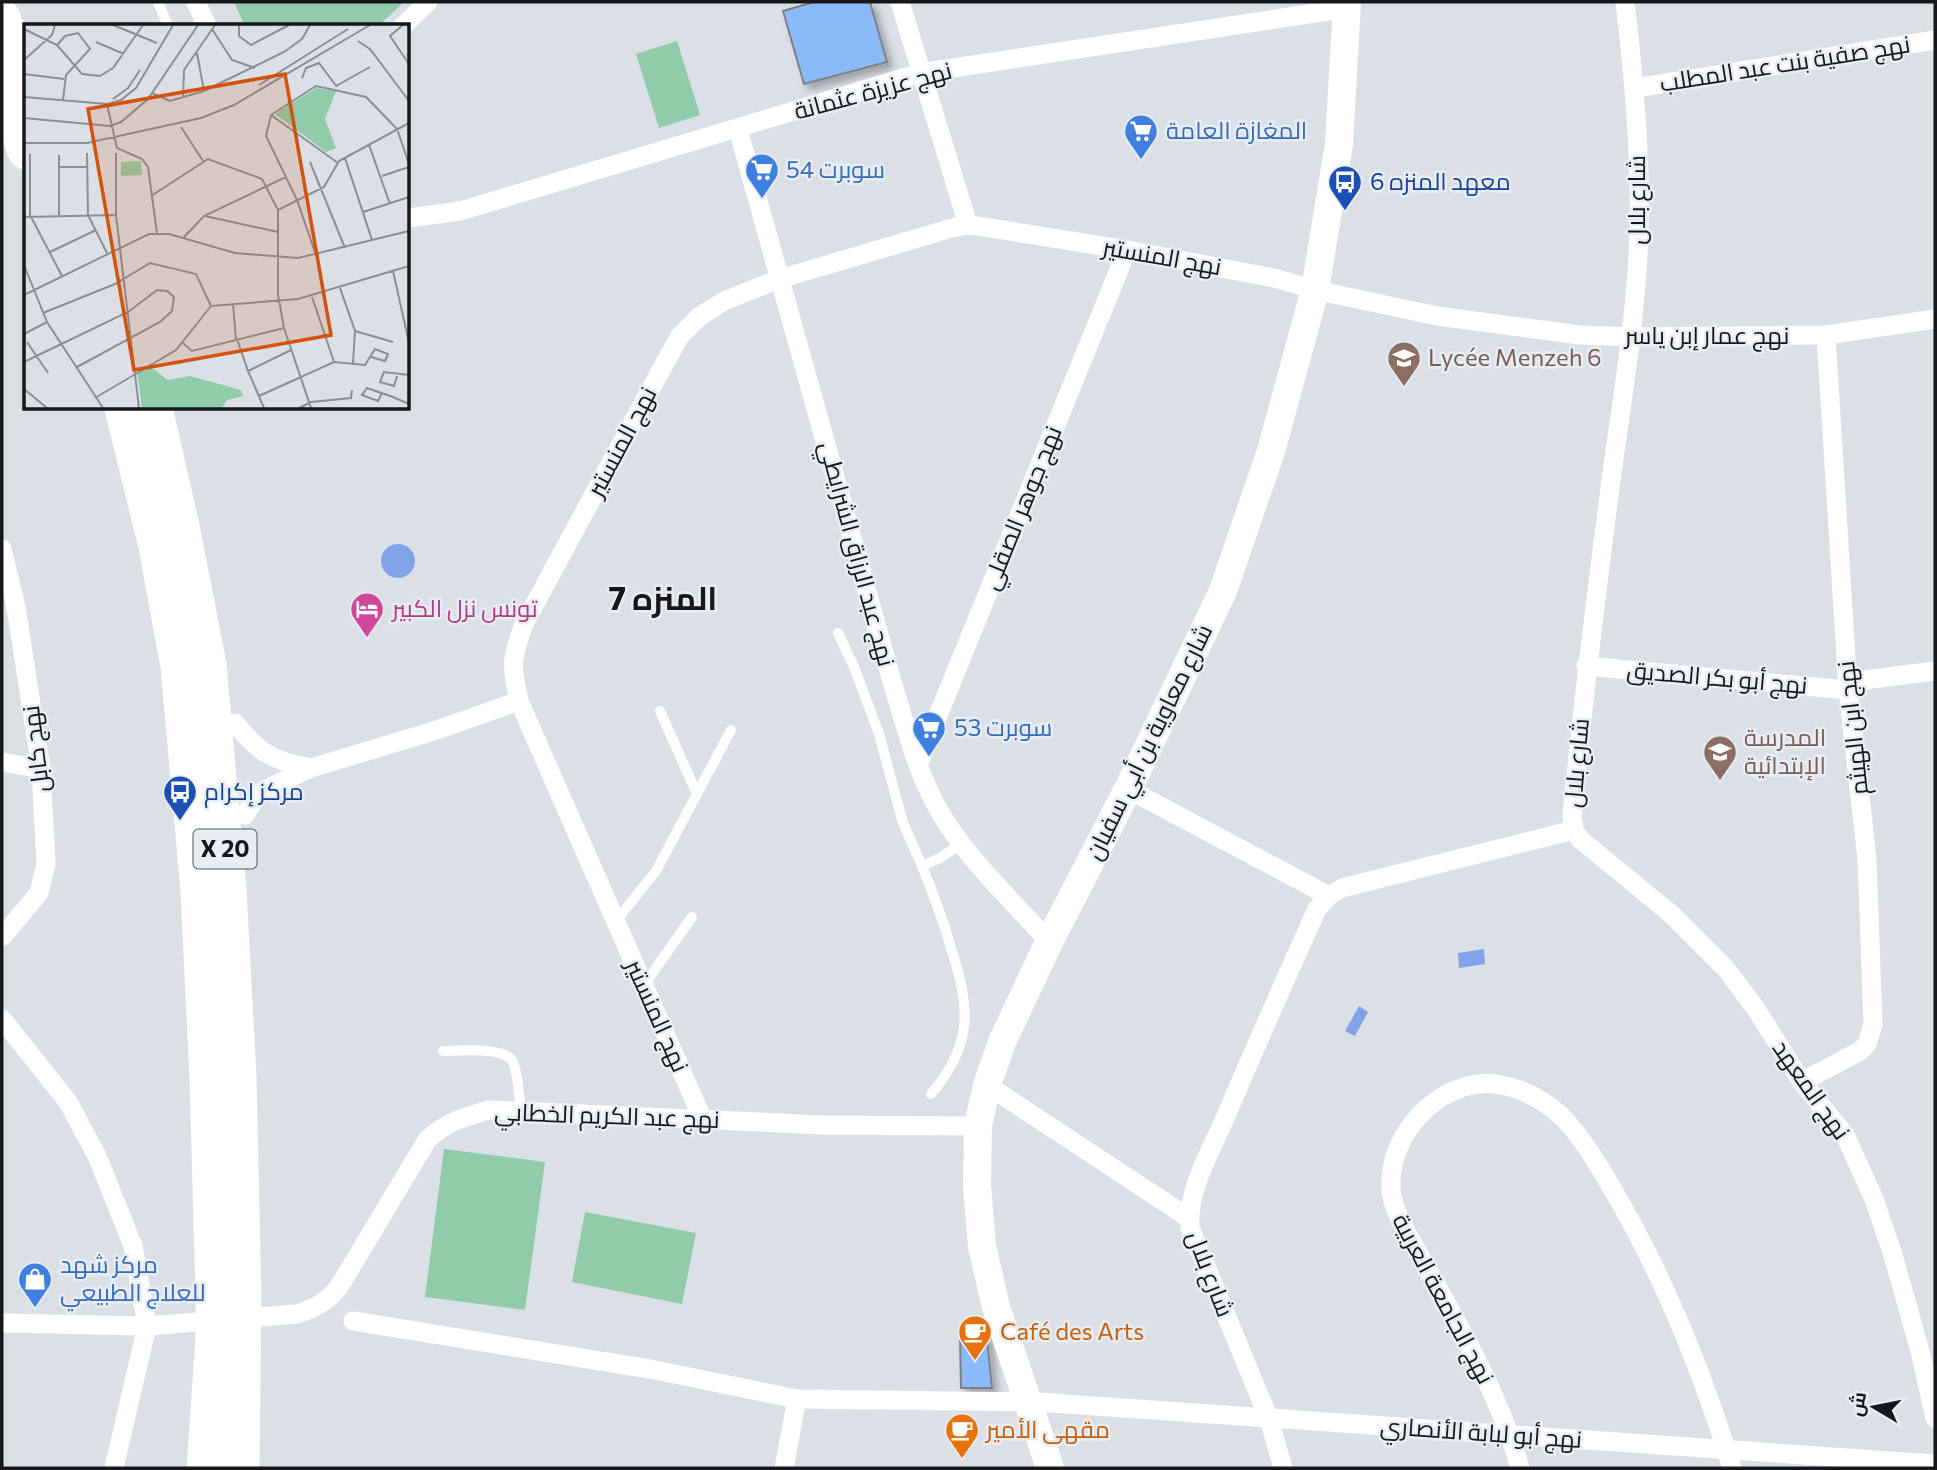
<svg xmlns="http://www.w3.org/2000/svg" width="1937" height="1470" font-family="Commissioner,Cairo,sans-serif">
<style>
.green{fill:#90cca9}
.water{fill:#82a3e7}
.building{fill:#8bbafb;stroke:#7d8187;stroke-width:2;filter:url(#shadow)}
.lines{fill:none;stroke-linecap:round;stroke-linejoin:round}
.lane{stroke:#fff;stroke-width:10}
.street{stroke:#fff;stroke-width:19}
.secondary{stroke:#fff;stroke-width:28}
.highway{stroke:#fff;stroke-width:37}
.labels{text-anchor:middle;stroke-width:5;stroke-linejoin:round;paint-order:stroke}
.shield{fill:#e8edf3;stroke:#55575b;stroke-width:2}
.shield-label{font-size:23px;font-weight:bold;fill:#16171a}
.street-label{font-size:24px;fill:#16171a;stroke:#e8edf3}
.shop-label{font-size:24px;fill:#366cbe;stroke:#e8edf3;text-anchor:start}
.transit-label{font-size:24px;fill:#164399;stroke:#e8edf3;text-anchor:start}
.education-label{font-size:24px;fill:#785e54;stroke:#e8edf3;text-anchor:start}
.hotel-label{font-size:24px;fill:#b23c85;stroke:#e8edf3;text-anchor:start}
.food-label{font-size:24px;fill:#c56008;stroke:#e8edf3;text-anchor:start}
.district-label{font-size:32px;font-weight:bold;fill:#16171a;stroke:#e8edf3}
.inset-road{fill:none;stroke:#8c8f94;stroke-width:2}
.view{fill:#d3520d;fill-opacity:0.15;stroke:#d3520d;stroke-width:3.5}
.inset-edge{fill:none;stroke:#16171a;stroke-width:3.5}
</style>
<defs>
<filter id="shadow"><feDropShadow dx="5.5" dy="5.5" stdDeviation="3.5" flood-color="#0004"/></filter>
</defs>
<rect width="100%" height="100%" fill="#dbdfe6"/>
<!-- green -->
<g class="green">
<polygon points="234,2 404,2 378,26 245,26"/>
<polygon points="677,41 700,115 659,128 636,54"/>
<polygon points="444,1149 545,1162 525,1310 425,1297"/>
<polygon points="585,1212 696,1233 682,1304 572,1282"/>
</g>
<!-- water -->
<g class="water">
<circle cx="398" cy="561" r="17"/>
<polygon points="1484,949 1485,964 1459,968 1458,953"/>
<polygon points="1359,1006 1368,1012 1355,1036 1345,1031"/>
</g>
<!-- building -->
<g class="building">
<polygon points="814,2 870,2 887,62 804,84 783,11"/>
<polygon points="986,1330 992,1388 961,1388 960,1335"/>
</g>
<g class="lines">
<!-- lane -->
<g class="lane">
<polyline points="158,2 168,26"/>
<polyline points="838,633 854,667 879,734 903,823 922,866"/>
<polyline points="660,711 697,794"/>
<polyline points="616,921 656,871 731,730"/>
<polyline points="644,985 692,917"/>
<path d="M 443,1051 C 458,1051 505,1046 513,1062 C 518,1073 519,1098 521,1112"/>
<path d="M 931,1094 C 974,1044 970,1007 951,948 C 943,920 933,893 922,866 L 940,858 L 962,843"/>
</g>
<!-- street -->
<g class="street">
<polyline points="196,2 207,26"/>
<polyline points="900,2 968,225"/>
<polyline points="403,26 428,2"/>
<polyline points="1635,88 1935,40"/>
<path d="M 738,129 L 891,678 C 905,724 916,772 941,814 C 969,861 1013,901 1049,942"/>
<polyline points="408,218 460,211 920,73 1348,8"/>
<polyline points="2,549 16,607 41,769 46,864 39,893 2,937"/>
<polyline points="1586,666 1848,690"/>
<polyline points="1848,682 1935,671"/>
<path d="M 235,723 C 259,753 273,761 311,768"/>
<polyline points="2,762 41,769"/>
<polyline points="918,765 1127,250"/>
<polyline points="1128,789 1329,896"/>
<polyline points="245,815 256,797 264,790 311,768 437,730 519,701"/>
<polyline points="1574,830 1581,840 1671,914 1727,970 1756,1009 1802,1082 1845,1135 1874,1199 1893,1255 1920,1351 1935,1418"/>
<polyline points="2,1019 68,1102 97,1156 133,1246 147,1326 114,1468"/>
<polyline points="1802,1082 1860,1051 1867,1044 1873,1024 1867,859 1848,690 1826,335"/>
<polyline points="987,1085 1189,1218"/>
<path d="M 703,1120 L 519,701 C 511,665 511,659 524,624 L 666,361 L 680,336 L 699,317 L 724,301 L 779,279 L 952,228 L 968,225 L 984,227 L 1127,250 L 1274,278 L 1315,290 L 1437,316 L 1580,335 L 1630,337 L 1826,335 L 1935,319"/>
<polyline points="353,1321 650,1369 797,1399 1037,1402 1935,1464"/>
<path d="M 2,1323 L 147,1326 L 297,1314 C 315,1308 327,1302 339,1287 L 427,1140 C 446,1122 464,1117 489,1110 L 824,1125 L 978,1126"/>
<polyline points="784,1468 797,1399"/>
<path d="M 1283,1468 L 1269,1419 L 1190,1228 C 1187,1189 1211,1151 1226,1116 C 1255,1047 1286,978 1317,909 L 1329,896 L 1342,888 L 1574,830 L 1572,816 C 1583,701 1597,587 1612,473 C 1623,392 1637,311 1639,230 C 1641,154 1634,77 1625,2"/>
<path d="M 1520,1468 C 1496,1383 1447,1305 1404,1228 C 1397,1213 1390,1199 1391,1182 C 1392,1140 1423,1100 1464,1087 C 1497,1076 1537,1093 1561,1116 C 1581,1135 1599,1166 1613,1190 C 1663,1275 1703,1374 1732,1468"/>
</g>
<!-- secondary -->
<polyline class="secondary" points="1050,1468 996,1307 982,1246 977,1186 978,1126 987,1085 1002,1042 1049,942 1128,789 1223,591 1271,451 1315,290 1339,144 1347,2"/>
<!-- highway -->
<g class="highway">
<polyline points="2,18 26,78"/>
<polyline points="2,88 26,151"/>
<polyline points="123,408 156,542 179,666 199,891 208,1078 214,1296 214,1338 205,1468"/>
<polyline points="154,408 182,531 208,665 228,890 238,1077 243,1297 241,1468"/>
</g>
</g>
<!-- icons -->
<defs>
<g id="supermarket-pin" transform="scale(1.75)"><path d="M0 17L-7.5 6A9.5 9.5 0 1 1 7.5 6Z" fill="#3f7fe0" stroke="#e8edf3"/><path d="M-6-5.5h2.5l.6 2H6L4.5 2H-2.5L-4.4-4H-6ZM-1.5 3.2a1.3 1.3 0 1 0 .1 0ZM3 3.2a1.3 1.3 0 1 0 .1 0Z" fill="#fff"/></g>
<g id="bus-pin" transform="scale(1.75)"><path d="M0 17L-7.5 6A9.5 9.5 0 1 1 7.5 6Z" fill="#1a4fb4" stroke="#e8edf3"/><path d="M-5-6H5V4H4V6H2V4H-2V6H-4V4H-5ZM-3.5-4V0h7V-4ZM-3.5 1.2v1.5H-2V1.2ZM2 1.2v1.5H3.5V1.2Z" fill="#fff"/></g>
<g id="school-pin" transform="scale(1.75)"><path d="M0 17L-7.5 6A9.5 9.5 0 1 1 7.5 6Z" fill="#8d6e63" stroke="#e8edf3"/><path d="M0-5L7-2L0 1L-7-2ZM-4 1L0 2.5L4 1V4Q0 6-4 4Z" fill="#fff"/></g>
<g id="hotel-pin" transform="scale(1.75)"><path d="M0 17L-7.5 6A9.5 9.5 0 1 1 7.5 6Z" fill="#d1479c" stroke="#e8edf3"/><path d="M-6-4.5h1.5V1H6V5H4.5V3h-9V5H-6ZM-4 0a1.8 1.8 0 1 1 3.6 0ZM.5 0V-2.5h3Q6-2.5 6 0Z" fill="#fff"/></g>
<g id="shop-pin" transform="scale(1.75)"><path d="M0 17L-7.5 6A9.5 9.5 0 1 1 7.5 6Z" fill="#3f7fe0" stroke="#e8edf3"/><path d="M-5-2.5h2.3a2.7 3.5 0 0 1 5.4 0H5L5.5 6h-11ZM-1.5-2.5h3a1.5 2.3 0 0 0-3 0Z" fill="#fff"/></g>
<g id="cafe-pin" transform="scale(1.75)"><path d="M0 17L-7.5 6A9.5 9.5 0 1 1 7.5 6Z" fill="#e8710a" stroke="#e8edf3"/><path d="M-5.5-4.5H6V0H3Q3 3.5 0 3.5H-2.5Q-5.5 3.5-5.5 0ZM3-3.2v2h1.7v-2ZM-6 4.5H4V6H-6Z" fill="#fff"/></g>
</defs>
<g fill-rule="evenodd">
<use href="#supermarket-pin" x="1141" y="131"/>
<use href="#supermarket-pin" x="762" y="170"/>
<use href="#bus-pin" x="1345" y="182"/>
<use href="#school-pin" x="1404" y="358"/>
<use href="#hotel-pin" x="367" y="609"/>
<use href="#supermarket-pin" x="929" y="728"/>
<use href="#school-pin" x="1720" y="752"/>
<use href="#bus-pin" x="180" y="792"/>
<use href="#shop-pin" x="35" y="1279"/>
<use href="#cafe-pin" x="975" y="1332"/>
<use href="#cafe-pin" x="962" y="1430"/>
</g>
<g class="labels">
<!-- shield labels -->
<rect class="shield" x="193.5" y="829.5" width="63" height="39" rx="5"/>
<g class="shield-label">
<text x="225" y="857">X 20</text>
</g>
<!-- street labels -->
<g class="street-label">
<text transform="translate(1785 64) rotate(-9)" y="8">نهج صفية بنت عبد المطلب</text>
<text transform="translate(873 91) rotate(-15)" y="8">نهج عزيزة عثمانة</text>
<text transform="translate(1637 200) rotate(-90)" y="8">شارع بلال</text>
<text transform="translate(1162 257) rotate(10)" y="8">نهج المنستير</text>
<text x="1707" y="344">نهج عمار إبن ياسر</text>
<text transform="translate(622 442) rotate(-62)" y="8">نهج المنستير</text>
<text transform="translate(1022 508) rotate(-68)" y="8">نهج جوهر الصقلي</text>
<text transform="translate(857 554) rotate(75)" y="8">نهج عبد الرزاق الشرايطي</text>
<text transform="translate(1717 678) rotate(5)" y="8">نهج أبو بكر الصديق</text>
<text transform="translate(1853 728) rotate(-96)" y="8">نهج ابن الهيثم</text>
<text transform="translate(1149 742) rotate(-64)" y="8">شارع معاوية بن أبي سفيان</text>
<text transform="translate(36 749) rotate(-97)" y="8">نهج كابل</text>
<text transform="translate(1577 763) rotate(-85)" y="8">شارع بلال</text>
<text transform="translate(657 1016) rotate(66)" y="8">نهج المنستير</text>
<text transform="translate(1811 1090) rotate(55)" y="8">نهج المعهد</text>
<text transform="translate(607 1116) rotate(2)" y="8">نهج عبد الكريم الخطابي</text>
<text transform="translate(1210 1274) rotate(69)" y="8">شارع بلال</text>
<text transform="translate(1443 1299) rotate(62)" y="8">نهج الجامعة العربية</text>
<text transform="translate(1481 1433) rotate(4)" y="8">نهج أبو لبابة الأنصاري</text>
</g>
<!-- shop labels -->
<g class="shop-label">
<text x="1166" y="139">المغازة العامة</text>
<text x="786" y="178">سوبرت 54</text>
<text x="954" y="736">سوبرت 53</text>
<text x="60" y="1273">مركز شهد<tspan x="60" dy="28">للعلاج الطبيعي</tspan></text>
</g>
<!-- transit labels -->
<g class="transit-label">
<text x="1370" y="190">معهد المنزه 6</text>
<text x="204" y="800">مركز إكرام</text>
</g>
<!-- education labels -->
<g class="education-label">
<text x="1428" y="366">Lycée Menzeh 6</text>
<text x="1744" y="746">المدرسة<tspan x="1744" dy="28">الإبتدائية</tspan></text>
</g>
<!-- hotel labels -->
<g class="hotel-label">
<text x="392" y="617">تونس نزل الكبير</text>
</g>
<!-- food labels -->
<g class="food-label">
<text x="1000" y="1340">Café des Arts</text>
<text x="986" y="1438">مقهى الأمير</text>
</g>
<!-- district labels -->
<g class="district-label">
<text x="663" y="610">المنزه 7</text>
</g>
</g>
<!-- overview -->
<g transform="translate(24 24)">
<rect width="385" height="385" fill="#dbdfe6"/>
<path d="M 292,64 L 312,67 L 301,95 L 312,124 L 302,128 L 251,90 ZM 117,137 L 118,151 L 97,152 L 97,138 ZM 124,341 L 144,356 L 166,352 L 217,366 L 219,372 L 203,376 L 198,384 L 118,384 L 113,348 Z" fill="#90cca9"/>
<path class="inset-road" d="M 89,1 L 133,19M 215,1 L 215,12 L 227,21 L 265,1M 379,1 L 366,12 L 385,40M 0,5 L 33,21 L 58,50 L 76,52 L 89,44 L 119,1M 188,5 L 208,36 L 231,44M 334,17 L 346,25 L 385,77M 72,18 L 100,30M 33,21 L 41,12 L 54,9 L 66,25 L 42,51 L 39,76M 173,29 L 180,67M 0,36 L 28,11 L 31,1M 0,50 L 40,55M 278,54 L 282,44 L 295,39 L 313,63M 235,61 L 324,5M 312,62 L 346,43M 128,69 L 146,77 L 180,67 L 260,28 L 278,15 L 286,1M 0,73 L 83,80 L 97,76 L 112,64 L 149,1M 159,74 L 160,46 L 191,1M 89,75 L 104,64 L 116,46M 83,80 L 93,124 L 118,135 L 124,143 L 133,209M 247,91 L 314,139M 0,94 L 86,102 L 97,98 L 124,75 L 174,1M 157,103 L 179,137M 0,119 L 63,119 L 177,94 L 210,81 L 346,1M 345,121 L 366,180M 63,129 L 64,191 L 83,229M 92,129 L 92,191 L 115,384M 6,130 L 6,191 L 38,252M 35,131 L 35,191M 321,134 L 348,216M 286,138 L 321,224M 35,143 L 63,143M 358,152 L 385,143M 127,172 L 184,135 L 238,155 L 254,186 L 254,271 L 260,304 L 287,384M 254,186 L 300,163 L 315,137 L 385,99M 339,188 L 385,173M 181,192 L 254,208M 0,193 L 92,191M 160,213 L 180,192 L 262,153M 26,228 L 72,206M 292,231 L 273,176 L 242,112 L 247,91 L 292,62 L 342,73 L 373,105 L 385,140M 0,241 L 23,298 L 79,384M 369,247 L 385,319M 316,264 L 331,307 L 329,339M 0,271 L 125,210 L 145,210 L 211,229 L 274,234 L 385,207M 288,273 L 310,338M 209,280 L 212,316M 19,289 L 91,260 L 126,239 L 172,250 L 187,282 L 274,275 L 385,242M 331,307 L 369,318M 0,310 L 23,298M 213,315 L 224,347M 3,318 L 24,349M 159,319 L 168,327 L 260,304M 0,338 L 104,288 L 133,266 L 143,267 L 150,273 L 148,287 L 136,298 L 53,343M 373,352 L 370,362 L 356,358 L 360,348 L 385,351M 0,365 L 23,384M 358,369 L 354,377 L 338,371 L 343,364 L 369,373 L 385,380M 235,372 L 310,338 L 341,341 L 351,325 L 364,330 L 361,337 L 347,333M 71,374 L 152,326 L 187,282M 240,384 L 224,347 L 267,326M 275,384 L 287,378 L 327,374 L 328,366"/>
<path class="view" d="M 261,50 L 307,311 L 110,346 L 64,85 Z"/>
<rect width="385" height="385" class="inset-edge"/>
</g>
<!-- border -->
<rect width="1937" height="1470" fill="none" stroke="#16171a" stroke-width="7"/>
<!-- north arrow -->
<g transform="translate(1874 1407) rotate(280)" stroke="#e8edf3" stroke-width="5" paint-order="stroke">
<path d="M0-5L12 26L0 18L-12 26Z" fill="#16171a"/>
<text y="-10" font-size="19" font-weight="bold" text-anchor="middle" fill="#16171a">ش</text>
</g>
</svg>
